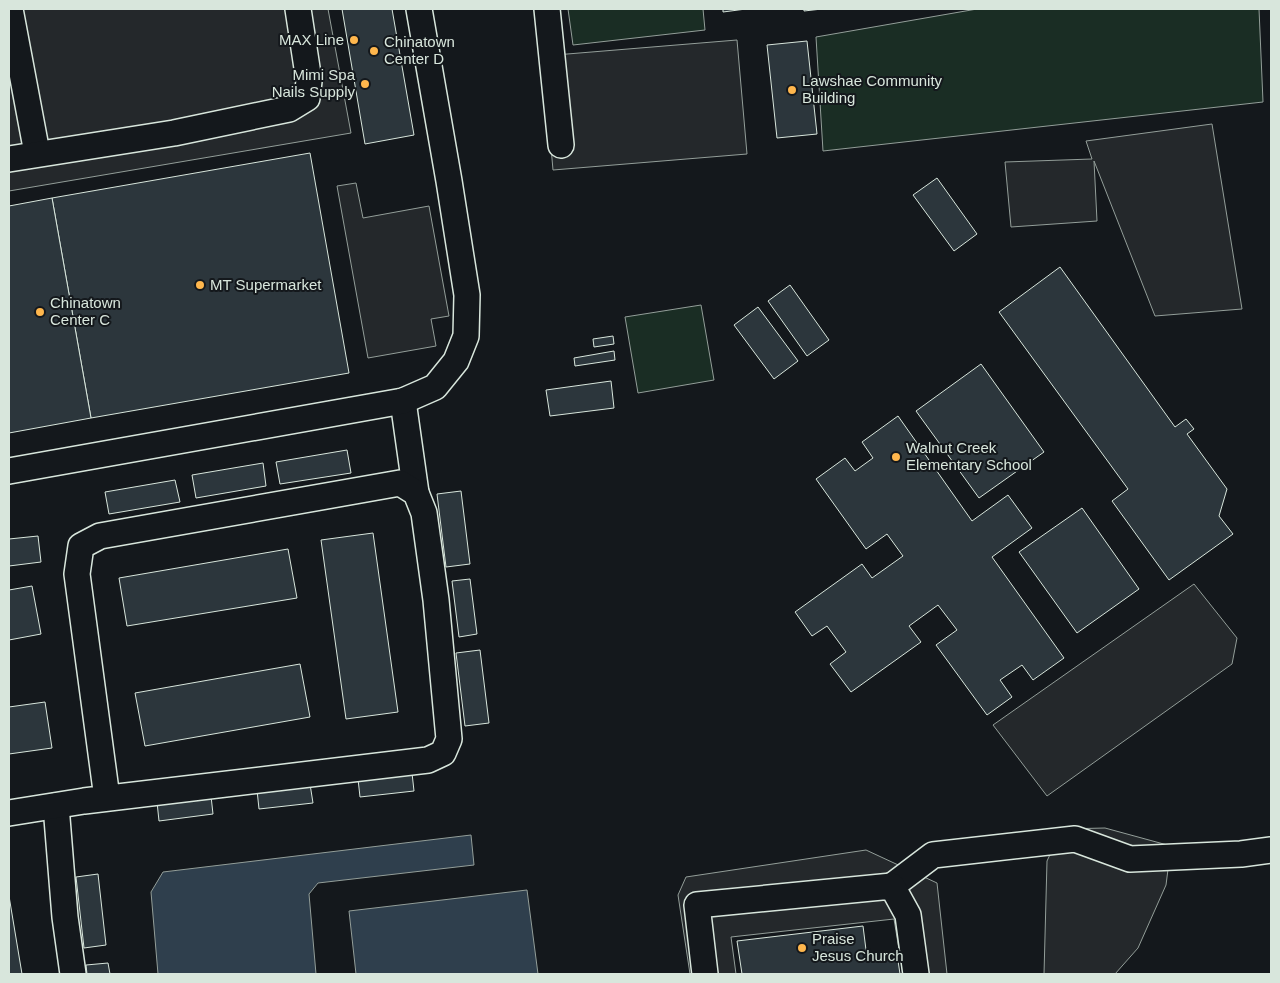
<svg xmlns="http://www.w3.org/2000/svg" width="1280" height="983" font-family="Helvetica,sans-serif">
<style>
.green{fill:#1a2d24;stroke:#939e99}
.parking{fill:#24282b;stroke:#939e99}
.water{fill:#2f3f4d;stroke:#939e99}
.building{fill:#2c363c;stroke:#d8e6dc}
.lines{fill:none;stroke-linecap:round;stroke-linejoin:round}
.minor-casing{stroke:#d8e6dc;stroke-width:28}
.minor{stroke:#14181c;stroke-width:25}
.poi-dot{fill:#ffb74d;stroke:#14181c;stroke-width:2}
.labels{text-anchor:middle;stroke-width:4;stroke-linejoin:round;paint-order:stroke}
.poi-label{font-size:15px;fill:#d8e6dc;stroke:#14181c;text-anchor:start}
</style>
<rect width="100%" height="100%" fill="#14181c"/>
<!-- green -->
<g class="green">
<polygon points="568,9 703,9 705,30 573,45"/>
<polygon points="977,9 1259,9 1263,102 823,151 816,37"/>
<polygon points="701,305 714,380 638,393 625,317"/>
</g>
<!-- parking -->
<g class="parking">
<polygon points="9,9 328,9 351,133 9,191"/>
<polygon points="737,40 747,154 553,170 543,56"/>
<polygon points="1212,124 1242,309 1155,316 1094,161 1097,221 1011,227 1005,162 1092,159 1086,141"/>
<polygon points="356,183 363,218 429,206 449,316 431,319 436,346 368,358 337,186"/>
<polygon points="1194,584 1237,638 1232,664 1047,796 993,725"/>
<polygon points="1105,828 1171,846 1166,885 1138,948 1115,974 1044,974 1047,861 1062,829"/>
<polygon points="866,850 937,883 947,974 903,974 894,919 731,937 736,974 690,974 678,895 686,877"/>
</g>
<!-- water -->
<g class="water">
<polygon points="471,835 474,865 318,883 309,894 316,974 158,974 151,892 163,872"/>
<polygon points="527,890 538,974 356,974 349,911"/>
</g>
<!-- building -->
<g class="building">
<polygon points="342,9 392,9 414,135 365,144"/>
<polygon points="723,9 746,9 723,12"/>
<polygon points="804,9 822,9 804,11"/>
<polygon points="807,41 817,134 777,138 767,45"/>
<polygon points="310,153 349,373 91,418 52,198"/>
<polygon points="937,178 977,234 954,251 913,195"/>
<polygon points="52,198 91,418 9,433 9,206"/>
<polygon points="1060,267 1175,427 1186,419 1194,429 1187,434 1227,489 1219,516 1233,534 1169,580 1112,501 1128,489 999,312"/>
<polygon points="790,285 829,340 807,356 768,301"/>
<polygon points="758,307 798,361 774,379 734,325"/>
<polygon points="613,336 614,344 594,347 593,339"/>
<polygon points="614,351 615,360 575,366 574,358"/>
<polygon points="981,364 1044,452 979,498 916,411"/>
<polygon points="611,381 614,408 550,416 546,390"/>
<polygon points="898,416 972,521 1008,495 1032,528 992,557 1064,658 1033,680 1022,665 1000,680 1012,697 987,715 936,645 957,630 938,605 909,626 921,642 851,692 830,664 846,652 827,626 812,636 795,612 862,564 872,578 903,556 887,534 866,549 816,479 845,458 855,471 873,458 862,442"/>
<polygon points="347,450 351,473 280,484 276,462"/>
<polygon points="263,463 266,486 196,498 192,475"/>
<polygon points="175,480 180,502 109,514 105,492"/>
<polygon points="461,491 470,564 446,567 437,494"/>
<polygon points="1082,508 1139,589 1077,633 1019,552"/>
<polygon points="373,533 398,712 346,719 321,540"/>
<polygon points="38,536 41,562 9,566 9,539"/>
<polygon points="288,549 297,598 127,626 119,578"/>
<polygon points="470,579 477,634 459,637 452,581"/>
<polygon points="32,586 41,634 9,640 9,590"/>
<polygon points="480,650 489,723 465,726 456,653"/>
<polygon points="300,664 310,717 145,746 135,693"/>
<polygon points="45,702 52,748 9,754 9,707"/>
<polygon points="412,773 414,791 360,797 358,779"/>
<polygon points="310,784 313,803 259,809 257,790"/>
<polygon points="211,796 213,814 159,821 157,802"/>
<polygon points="98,874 106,945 84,948 76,877"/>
<polygon points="9,896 22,974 9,974"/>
<polygon points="863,926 867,958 897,954 900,974 742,974 737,941"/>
<polygon points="108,963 110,974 87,974 86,965"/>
</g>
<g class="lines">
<!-- minor casing -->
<g class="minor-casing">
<g id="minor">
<polyline points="10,9 37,153"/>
<polyline points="547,9 561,145"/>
<polyline points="9,159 174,133 289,109 307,98 309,81 298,9"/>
<polyline points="403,401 416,493"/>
<polyline points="9,471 403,401 435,387 456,361 466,336 467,295 449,181 419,9"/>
<polyline points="56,806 65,917 73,974"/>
<polyline points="9,813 84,801 428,760 443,753 449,739 436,600 424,513 416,493 400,483 100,536 81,546 77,574 107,798"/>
<polyline points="892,886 933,855 1075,839 1130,859 1241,854 1271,850"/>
<polyline points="705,974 697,905 892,886 908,915 916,974"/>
</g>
</g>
<!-- minor -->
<use href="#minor" class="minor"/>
</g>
<!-- markers -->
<g class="poi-dot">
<circle cx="354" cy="40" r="5"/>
<circle cx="374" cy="51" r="5"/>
<circle cx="365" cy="84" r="5"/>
<circle cx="792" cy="90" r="5"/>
<circle cx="200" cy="285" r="5"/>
<circle cx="40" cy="312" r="5"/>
<circle cx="896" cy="457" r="5"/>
<circle cx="802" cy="948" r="5"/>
</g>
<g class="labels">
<!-- poi labels -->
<g class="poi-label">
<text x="344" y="45" text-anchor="end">MAX Line</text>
<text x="384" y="47">Chinatown<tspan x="384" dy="17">Center D</tspan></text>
<text x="355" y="80" text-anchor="end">Mimi Spa<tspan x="355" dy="17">Nails Supply</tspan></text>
<text x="802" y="86">Lawshae Community<tspan x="802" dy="17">Building</tspan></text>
<text x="210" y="290">MT Supermarket</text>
<text x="50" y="308">Chinatown<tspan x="50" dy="17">Center C</tspan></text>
<text x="906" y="453">Walnut Creek<tspan x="906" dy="17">Elementary School</tspan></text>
<text x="812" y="944">Praise<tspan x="812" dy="17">Jesus Church</tspan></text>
</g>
</g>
<!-- border -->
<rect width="1280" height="983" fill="none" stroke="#d8e6dc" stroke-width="20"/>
</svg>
